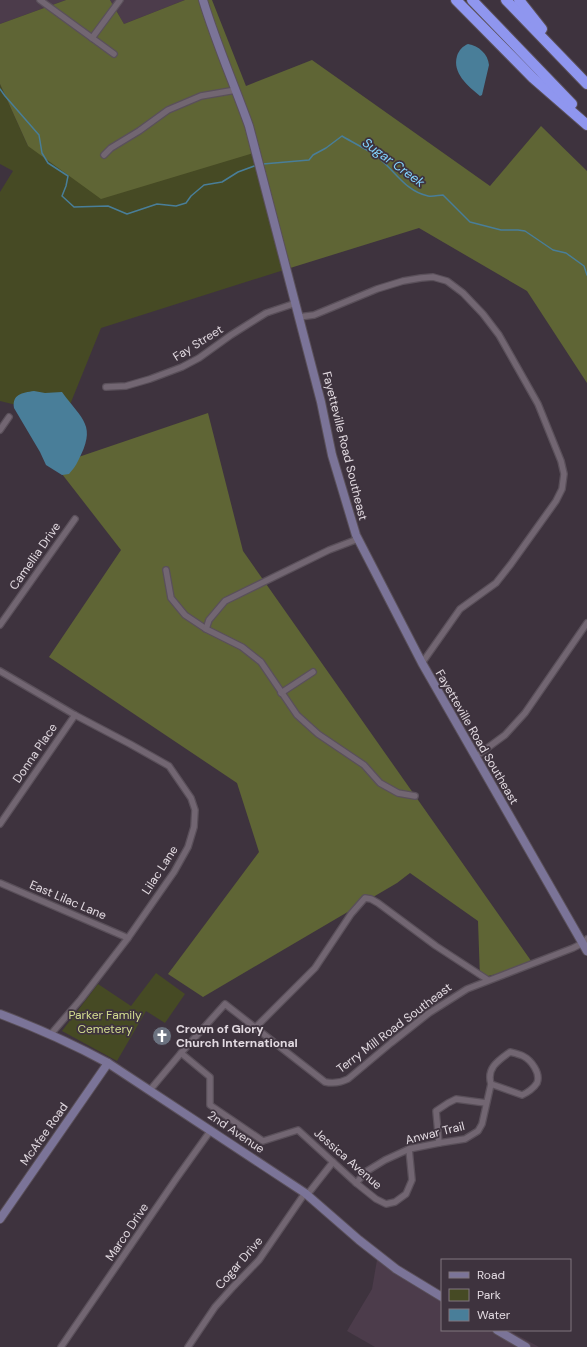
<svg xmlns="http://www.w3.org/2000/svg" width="587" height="1347" font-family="'DM Sans',sans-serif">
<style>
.built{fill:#4c3c4b}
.green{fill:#464a24}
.forest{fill:#5f6535}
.water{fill:#497e99}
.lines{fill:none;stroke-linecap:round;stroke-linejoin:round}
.stream{stroke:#497e99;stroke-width:1.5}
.street-casing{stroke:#5a505a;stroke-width:8}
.secondary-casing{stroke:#5a505a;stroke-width:10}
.highway-casing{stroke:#5a505a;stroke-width:12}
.street{stroke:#726672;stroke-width:5.5}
.secondary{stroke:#7b7498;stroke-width:8}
.highway{stroke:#8f96ef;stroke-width:10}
.labels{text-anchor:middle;stroke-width:3.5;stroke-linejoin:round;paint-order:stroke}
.street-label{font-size:12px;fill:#e2dae1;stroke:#3e333e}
.park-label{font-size:12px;fill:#d2dc8f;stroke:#3e333e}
.poi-label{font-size:12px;font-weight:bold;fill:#e2dae1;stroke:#3e333e;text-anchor:start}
.water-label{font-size:13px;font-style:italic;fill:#82d4ff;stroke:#3e333e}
</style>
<rect width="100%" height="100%" fill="#3e333e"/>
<!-- built -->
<g class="built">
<polygon points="0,0 66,0 0,24"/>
<polygon points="110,0 185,0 124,24"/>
<polygon points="377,1260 442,1300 442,1330 490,1330 497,1334 499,1330 508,1330 539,1347 375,1347 347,1331 372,1289"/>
</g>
<!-- green -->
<g class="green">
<polygon points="0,84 28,146 260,151 287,269 101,328 65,417 0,401 0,192 13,171 0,164"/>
<polygon points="156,973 185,994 165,1023 146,1011 117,1061 62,1031 98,984 131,1006"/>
</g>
<!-- forest -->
<g class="forest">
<polygon points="66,0 110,0 124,24 185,0 212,0 246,86 312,60 490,186 541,126 587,171 587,383 527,291 419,228 287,269 260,151 101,199 28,146 0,84 0,24"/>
<polygon points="208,413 243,551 534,965 480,978 478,921 410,873 397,883 203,997 168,974 259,852 237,783 49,657 121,550 55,465"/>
</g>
<!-- water -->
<g class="water">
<path d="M 468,44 C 479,46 488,54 489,65 L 482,95 L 480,96 C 468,86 452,73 457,56 C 459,50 463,46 468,44 Z"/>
<path d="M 34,391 L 45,393 L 62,392 C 83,421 97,425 78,461 C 76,466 72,470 69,474 L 62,475 L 46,465 L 40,452 L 14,408 C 12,394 22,393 34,391 Z"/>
</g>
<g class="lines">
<!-- stream -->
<g class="stream">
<polyline points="0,89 5,96 39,135 42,153 48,163 68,176 66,186 62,196 74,207 108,206 127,214 157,204 176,206 186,203 191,196 204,185 222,182 238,172 257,165"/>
<path d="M 263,164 L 309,160 L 313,155 L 326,148 L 342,136 C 352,142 362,147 372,153 C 392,165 403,191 428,196 C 433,197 439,195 443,195 L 470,222 L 501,230 L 518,230 L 525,231 L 553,250 L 566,253 L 584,266 L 587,275"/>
</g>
<!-- street casing -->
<g class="street-casing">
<g id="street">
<polyline points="40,0 114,54"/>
<polyline points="92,38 120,0"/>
<polyline points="104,155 111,148 139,131 168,110 201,96 236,90"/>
<polyline points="299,317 314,315 377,289 403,281 421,278 433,277 447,281 463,293 483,314 499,335 538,404 561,461 564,474 562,489 556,501 511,564 496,583 460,609 422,663"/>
<polyline points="106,387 126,386 150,379 182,367 199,358 231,335 266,313 296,303"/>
<polyline points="0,430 9,417"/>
<polyline points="166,570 171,598 185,615 206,629 242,647 261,662 297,715 318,734 364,765 380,783 398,793 415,796"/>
<polyline points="0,625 75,519"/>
<polyline points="206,629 209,620 225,601 329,550 358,539"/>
<polyline points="0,671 75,715 130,744 169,766 191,798 195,810 194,827 188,847 174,872 128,938 81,999 51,1034"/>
<polyline points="281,693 313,672"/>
<polyline points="475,757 505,735 525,713 587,623"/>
<polyline points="0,824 75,715"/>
<polyline points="0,883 128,938"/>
<polyline points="255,1028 315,968 351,914 365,898 371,899 378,903 436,946 488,980"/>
<polyline points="181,1053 210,1077 210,1105 263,1141 298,1130 356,1183 376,1199 386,1204 395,1202 406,1194 412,1180 409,1149"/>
<path d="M 150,1090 L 181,1053 L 225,1004 L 325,1082 C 334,1084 340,1083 348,1079 L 391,1043 L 429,1013 L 467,989 L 573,948 L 583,943 L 587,939"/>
<polyline points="439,1143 436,1111 448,1103 456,1099 486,1103"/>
<path d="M 356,1183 L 367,1171 L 385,1160 L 409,1149 L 439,1143 L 465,1139 L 478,1131 L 482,1124 L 491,1084 C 486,1068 499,1060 510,1052 C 514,1053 519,1054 523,1056 C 531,1060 541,1073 537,1083 C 534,1088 527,1093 522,1095 L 491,1084"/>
<polyline points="307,1195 333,1162"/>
<polyline points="61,1347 176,1179 211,1130"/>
<polyline points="188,1347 215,1307 232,1288 259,1260 305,1193"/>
</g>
</g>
<!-- secondary casing -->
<g class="secondary-casing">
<g id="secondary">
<path d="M 203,0 C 216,43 234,84 249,126 L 321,402 L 332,455 L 356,535 L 422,663 L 587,951"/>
<path d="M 0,1014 C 37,1028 73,1044 108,1063 L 305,1193 L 359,1240 L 396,1269 L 442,1297"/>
<polyline points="0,1219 108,1063"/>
<polyline points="497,1330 526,1347"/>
</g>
</g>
<!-- highway casing -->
<g class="highway-casing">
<g id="highway">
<polyline points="456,0 533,78 587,125"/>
<polyline points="472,0 572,104"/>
<polyline points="506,0 587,84"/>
<polyline points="519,0 542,29"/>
</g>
</g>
<!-- street -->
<use href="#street" class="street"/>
<!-- secondary -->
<use href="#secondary" class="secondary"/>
<!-- highway -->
<use href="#highway" class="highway"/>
</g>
<!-- icons -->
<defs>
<g id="church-disc" transform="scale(1)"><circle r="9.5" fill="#6b7280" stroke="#3e333e"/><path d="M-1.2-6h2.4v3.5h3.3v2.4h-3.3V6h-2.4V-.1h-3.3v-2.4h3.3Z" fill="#fff"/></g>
</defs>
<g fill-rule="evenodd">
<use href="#church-disc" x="162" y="1036"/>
</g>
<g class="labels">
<!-- street labels -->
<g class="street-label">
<text transform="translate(198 343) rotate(-32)" y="4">Fay Street</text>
<text transform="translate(345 446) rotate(76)" y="4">Fayetteville Road Southeast</text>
<text transform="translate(35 556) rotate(-55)" y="4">Camellia Drive</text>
<text transform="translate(477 737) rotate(60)" y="4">Fayetteville Road Southeast</text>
<text transform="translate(35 753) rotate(-56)" y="4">Donna Place</text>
<text transform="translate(160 870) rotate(-57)" y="4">Lilac Lane</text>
<text transform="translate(68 900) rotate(23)" y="4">East Lilac Lane</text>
<text transform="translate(394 1028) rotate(-37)" y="4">Terry Mill Road Southeast</text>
<text transform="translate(236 1132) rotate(34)" y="4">2nd Avenue</text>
<text transform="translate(435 1133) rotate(-14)" y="4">Anwar Trail</text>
<text transform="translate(44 1134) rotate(-55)" y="4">McAfee Road</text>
<text transform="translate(348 1159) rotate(41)" y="4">Jessica Avenue</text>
<text transform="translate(127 1232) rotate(-56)" y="4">Marco Drive</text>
<text transform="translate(239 1263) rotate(-49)" y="4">Cogar Drive</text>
</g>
<!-- park labels -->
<g class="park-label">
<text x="105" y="1019">Parker Family<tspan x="105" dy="14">Cemetery</tspan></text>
</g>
<!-- poi labels -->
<g class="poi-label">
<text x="176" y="1033">Crown of Glory<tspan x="176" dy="14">Church International</tspan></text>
</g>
<!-- water labels -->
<g class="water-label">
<text transform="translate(394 162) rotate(36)" y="5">Sugar Creek</text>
</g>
</g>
<!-- legend -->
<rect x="441" y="1259" width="130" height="72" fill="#3e333e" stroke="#80767f"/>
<rect x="449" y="1272" width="20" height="6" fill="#7b7498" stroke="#80767f"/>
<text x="477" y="1279" font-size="12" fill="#e2dae1">Road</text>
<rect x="449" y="1289" width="20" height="12" fill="#464a24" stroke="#80767f"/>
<text x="477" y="1299" font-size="12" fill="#e2dae1">Park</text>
<rect x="449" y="1309" width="20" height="12" fill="#497e99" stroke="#80767f"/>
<text x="477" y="1319" font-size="12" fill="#e2dae1">Water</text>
</svg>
